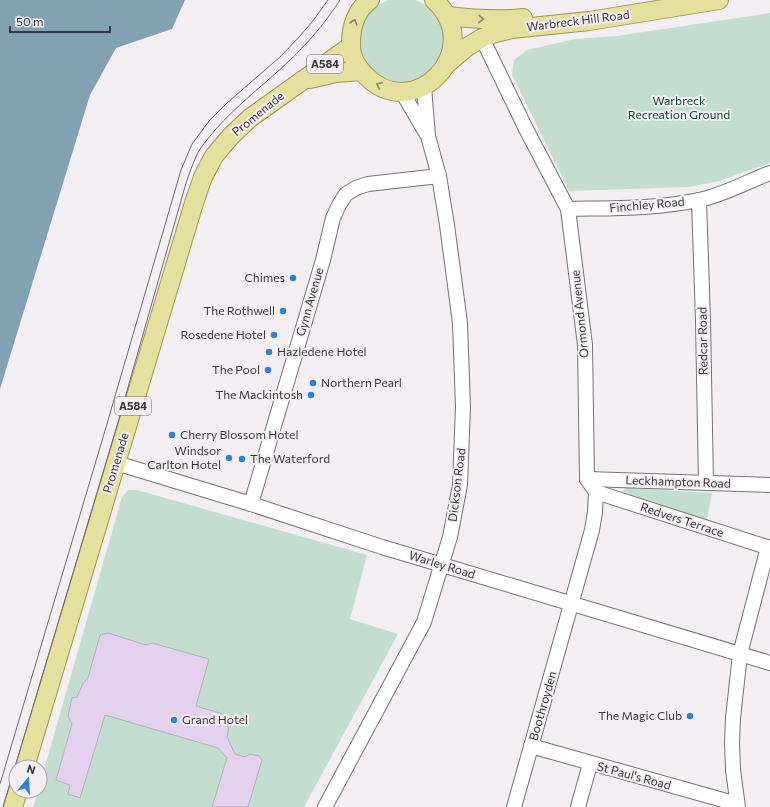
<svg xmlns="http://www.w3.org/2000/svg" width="770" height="807" font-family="Commissioner,sans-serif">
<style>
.green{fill:#c3ddd0}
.water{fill:#82a2b4}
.building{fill:#e3d1ee;stroke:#b3b0b5}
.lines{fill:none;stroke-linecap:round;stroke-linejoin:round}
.minor-casing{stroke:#747174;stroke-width:16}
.major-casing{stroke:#9e9850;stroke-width:20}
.minor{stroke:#fff;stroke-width:14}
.major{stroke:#e5e09d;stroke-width:18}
.tram{stroke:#6f6c6f;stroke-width:1}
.oneway{stroke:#878467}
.poi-dot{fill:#3082d1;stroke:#f2eef2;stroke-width:1.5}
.labels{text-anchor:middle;stroke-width:4;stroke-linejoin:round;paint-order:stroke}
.shield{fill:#f2eef2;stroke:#716f71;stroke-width:1}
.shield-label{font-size:11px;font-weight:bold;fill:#3a383a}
.street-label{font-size:12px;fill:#3a383a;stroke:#f2eef2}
.park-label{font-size:12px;fill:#064a33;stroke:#f2eef2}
.poi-label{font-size:12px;fill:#3a383a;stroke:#f2eef2;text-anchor:end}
</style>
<rect width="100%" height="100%" fill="#f2eef2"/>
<!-- green -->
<g class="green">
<circle cx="402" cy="40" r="42"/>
<polygon points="770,13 770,163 719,181 688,187 569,191 512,75 514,60 527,50 575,39 617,36"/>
<polygon points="627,488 712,493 707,520 622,492"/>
<polygon points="128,490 137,490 367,555 350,619 398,634 304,807 33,807 38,791 40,791 40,784 122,497"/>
</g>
<!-- water -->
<polygon class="water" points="0,0 185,0 172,29 116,48 90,95 0,389"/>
<!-- building -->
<polygon class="building" points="108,633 146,645 152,643 209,659 196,706 223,714 229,725 227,737 235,754 245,757 250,754 259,756 262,760 248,807 212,807 227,758 218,748 105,715 80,798 68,794 70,785 56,780 72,724 68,716 72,698 77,697 83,683 88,678 100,635"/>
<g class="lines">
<!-- minor casing -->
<g class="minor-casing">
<g id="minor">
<polyline points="482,38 526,129 568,209 585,345 587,479 596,492 595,512 592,530 514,807"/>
<polyline points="402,92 426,133"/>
<polyline points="699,200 703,321 706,483"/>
<path d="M 568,209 C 612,208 655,209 699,200 C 724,195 746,182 770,173"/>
<polyline points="116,463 251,504 382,547 770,663"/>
<polyline points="587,479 770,485"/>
<polyline points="596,492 770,548"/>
<polyline points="251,504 323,260 333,218 339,205 346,194 356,188 368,184 439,176"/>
<polyline points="531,746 737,804"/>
<polyline points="325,807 424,622 450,537 460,485 463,407 460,323 447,225 439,176 428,136 424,87"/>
<polyline points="578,807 590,764"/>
<polyline points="738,807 733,770 732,742 733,718 740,654 768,547"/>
</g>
</g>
<!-- major casing -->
<g class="major-casing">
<g id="major">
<path d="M 370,0 C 356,10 351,27 351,43 C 350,55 357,67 365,75 C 413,126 488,50 434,0"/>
<path d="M 448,16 C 473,19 498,21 523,18"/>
<polyline points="447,64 467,47 482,38 492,34 512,29 589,21 719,0"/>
<polyline points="310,79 336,73 361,71"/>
<polyline points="25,767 194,203 203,177 214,156 231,136 250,118 351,46"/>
<polyline points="13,807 18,791"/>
</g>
</g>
<!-- minor -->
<use href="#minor" class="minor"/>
<!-- major -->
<use href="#major" class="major"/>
<!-- tram -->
<g class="tram">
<polyline points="0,784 104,434 181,170 192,144 209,121 227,103 280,57 300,36 312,22 328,0"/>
<path d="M 3,807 L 119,419 L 186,183 C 189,175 192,165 196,157 C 200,147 208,139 215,130 C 238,104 265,84 289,61 C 308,43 326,22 340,0"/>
</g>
</g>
<!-- one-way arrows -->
<defs><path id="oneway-chevron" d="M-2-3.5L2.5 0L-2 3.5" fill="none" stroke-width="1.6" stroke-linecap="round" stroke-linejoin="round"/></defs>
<g class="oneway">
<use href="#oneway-chevron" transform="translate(481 19) rotate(2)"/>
<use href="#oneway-chevron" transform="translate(354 22) rotate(-71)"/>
<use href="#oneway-chevron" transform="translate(379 85) rotate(-153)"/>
</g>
<!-- markers -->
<g class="poi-dot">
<circle cx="293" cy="278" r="4"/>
<circle cx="283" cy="311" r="4"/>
<circle cx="274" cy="335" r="4"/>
<circle cx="269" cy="352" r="4"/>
<circle cx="268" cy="370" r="4"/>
<circle cx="313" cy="383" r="4"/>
<circle cx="311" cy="395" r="4"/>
<circle cx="172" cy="435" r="4"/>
<circle cx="229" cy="458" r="4"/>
<circle cx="242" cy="459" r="4"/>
<circle cx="690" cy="716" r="4"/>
<circle cx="174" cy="720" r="4"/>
</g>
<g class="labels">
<!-- shield labels -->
<g class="shield">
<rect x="307" y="55" width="36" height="18" rx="3"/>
<rect x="115" y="397" width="36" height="18" rx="3"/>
</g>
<g class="shield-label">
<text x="325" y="68">A584</text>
<text x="133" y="410">A584</text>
</g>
<!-- street labels -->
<g class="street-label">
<text transform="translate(578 21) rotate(-7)" y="4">Warbreck Hill Road</text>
<text transform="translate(258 114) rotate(-39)" y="4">Promenade</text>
<text transform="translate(647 205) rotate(-5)" y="4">Finchley Road</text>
<text transform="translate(310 302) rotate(-74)" y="4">Gynn Avenue</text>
<text transform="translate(580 314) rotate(-96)" y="4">Ormond Avenue</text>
<text transform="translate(703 341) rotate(-91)" y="4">Redcar Road</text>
<text transform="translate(116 463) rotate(-73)" y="4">Promenade</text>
<text transform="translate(678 482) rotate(2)" y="4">Leckhampton Road</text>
<text transform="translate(457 485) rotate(-83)" y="4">Dickson Road</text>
<text transform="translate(682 520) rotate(18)" y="4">Redvers Terrace</text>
<text transform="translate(442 565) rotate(17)" y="4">Warley Road</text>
<text transform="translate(543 706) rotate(-74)" y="4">Boothroyden</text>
<text transform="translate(634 776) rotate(15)" y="4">St Paul's Road</text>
</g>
<!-- park labels -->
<g class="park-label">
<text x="679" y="105">Warbreck<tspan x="679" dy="14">Recreation Ground</tspan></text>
</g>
<!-- poi labels -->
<g class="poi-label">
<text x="285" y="282">Chimes</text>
<text x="275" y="315">The Rothwell</text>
<text x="266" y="339">Rosedene Hotel</text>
<text x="277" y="356" text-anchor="start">Hazledene Hotel</text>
<text x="260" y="374">The Pool</text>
<text x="321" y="387" text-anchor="start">Northern Pearl</text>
<text x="303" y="399">The Mackintosh</text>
<text x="180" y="439" text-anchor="start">Cherry Blossom Hotel</text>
<text x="221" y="455">Windsor<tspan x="221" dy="14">Carlton Hotel</tspan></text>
<text x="250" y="463" text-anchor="start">The Waterford</text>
<text x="682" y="720">The Magic Club</text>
<text x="182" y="724" text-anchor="start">Grand Hotel</text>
</g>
</g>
<!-- north arrow -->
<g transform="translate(28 779) rotate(18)"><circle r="19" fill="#f2eef2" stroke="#a8a5a8"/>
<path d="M0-3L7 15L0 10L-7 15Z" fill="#3082d1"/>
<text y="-6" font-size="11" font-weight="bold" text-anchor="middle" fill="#3a383a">N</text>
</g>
<!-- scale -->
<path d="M10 26v6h100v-6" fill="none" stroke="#3a383a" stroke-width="2"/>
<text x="16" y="26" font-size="12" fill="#3a383a" stroke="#f2eef2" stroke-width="3" paint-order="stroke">50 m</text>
</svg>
